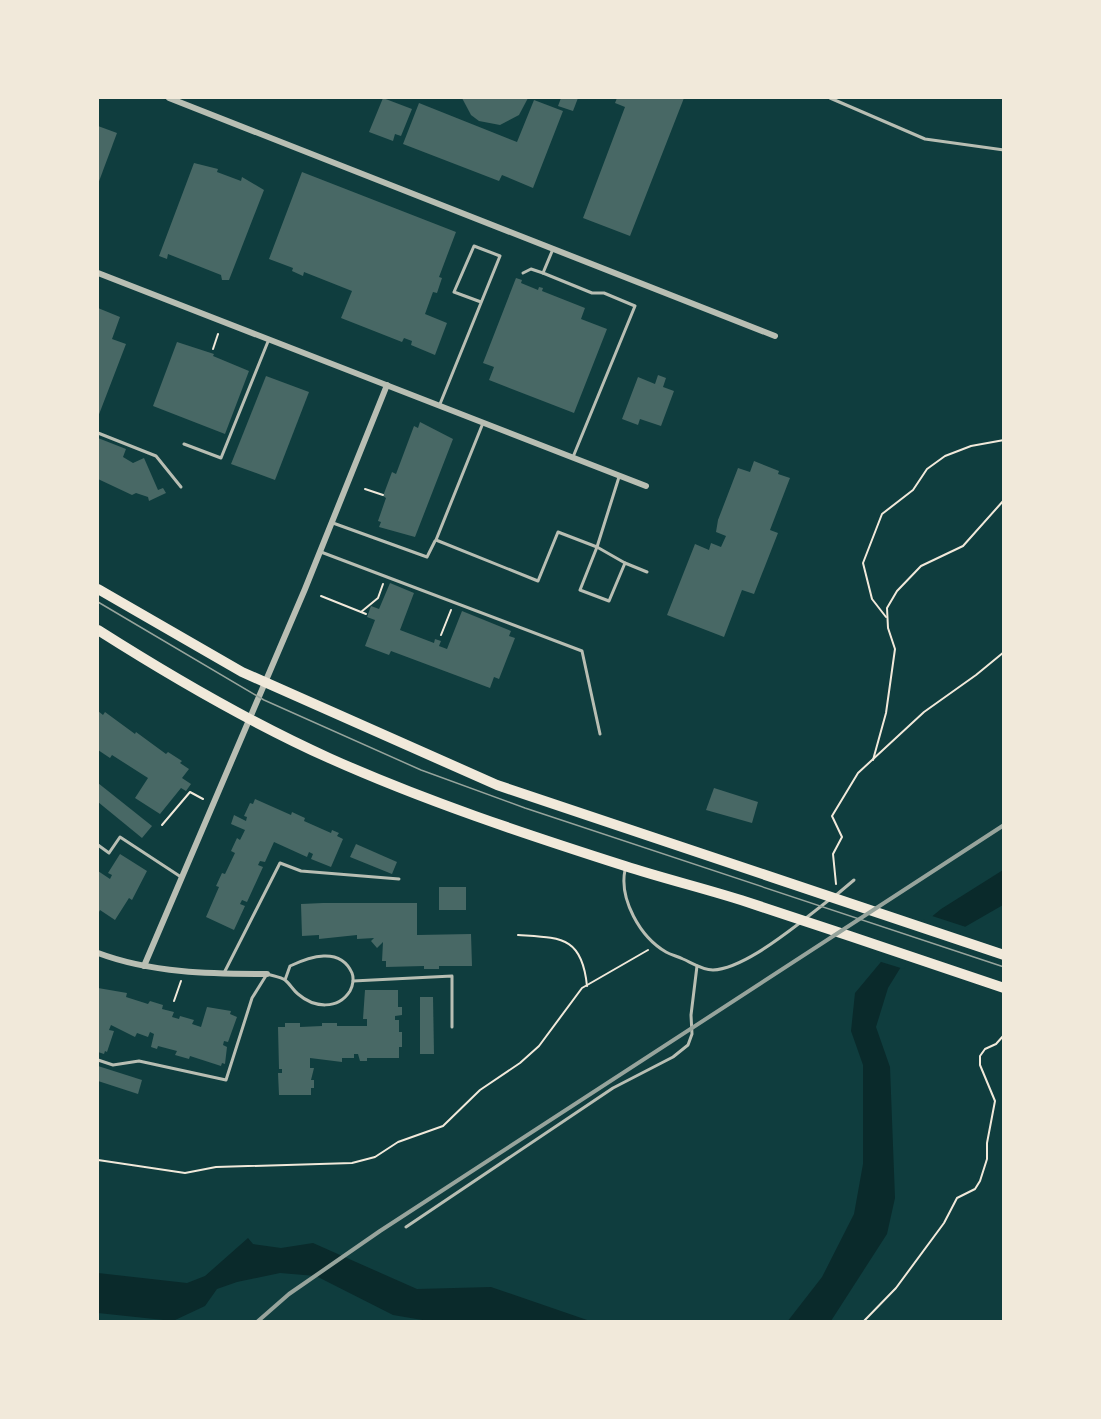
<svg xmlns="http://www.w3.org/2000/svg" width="1101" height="1419" font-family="Arial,sans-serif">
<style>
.water{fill:#0a2a2b}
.pier{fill:#0f3d3e}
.building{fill:#486865}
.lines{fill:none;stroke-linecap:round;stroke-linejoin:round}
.path{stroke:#f1e9da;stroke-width:2}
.service{stroke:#b8beb3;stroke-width:3}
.minor{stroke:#b8beb3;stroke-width:6}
.primary{stroke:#f1e9da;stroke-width:10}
.tram{stroke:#97a49c;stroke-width:1.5}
.rail{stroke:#97a49c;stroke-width:4}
</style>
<rect width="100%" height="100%" fill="#0f3d3e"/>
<!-- water -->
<g class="water">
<polygon points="1003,870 1003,905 904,962 888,988 876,1027 890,1067 895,1198 887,1234 831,1321 787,1322 822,1277 854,1214 863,1164 863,1065 851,1031 855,993 890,951 941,909"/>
<polygon points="248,1238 253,1244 281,1248 313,1243 417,1289 491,1287 590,1321 434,1322 393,1315 316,1276 280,1273 237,1282 217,1289 205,1306 173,1321 98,1313 98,1273 187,1283 205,1276"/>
</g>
<!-- pier -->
<polygon class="pier" points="929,915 969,928 906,965 904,969 878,961 888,949"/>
<!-- building -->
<g class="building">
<polygon points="383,98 412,109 401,136 395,134 393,141 369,132"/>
<polygon points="462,98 528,98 519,115 500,125 479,121 471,115"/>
<polygon points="561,98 578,98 573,111 558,106"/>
<polygon points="617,98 684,98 630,236 583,218 625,107 615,103"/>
<polygon points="534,100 563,111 533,188 502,175 499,181 403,144 419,103 517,142"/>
<polygon points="98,126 117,133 98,184"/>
<polygon points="194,163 218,169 217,172 241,181 242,177 264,190 229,280 222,280 221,275 168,254 167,259 159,256"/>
<polygon points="302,172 456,232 439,277 442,278 437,293 433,292 425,314 447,323 435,355 411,345 412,341 404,338 402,342 341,318 352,291 304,272 303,276 292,271 293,268 269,259"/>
<polygon points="516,278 522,280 521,283 538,290 539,287 543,288 542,291 585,308 581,319 607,329 574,413 489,380 494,367 483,363"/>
<polygon points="98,308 120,317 112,339 126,344 98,417"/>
<polygon points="177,342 214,354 213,356 249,371 225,434 153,406"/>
<polygon points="658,375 666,378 663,387 674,391 661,426 640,419 638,425 622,419 638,377 655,384"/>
<polygon points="266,376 309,392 275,480 231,464"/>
<polygon points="420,422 453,439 415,537 379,527 381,522 378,521 386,498 383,496 392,472 396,474 414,426 418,428"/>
<polygon points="98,438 126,449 123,457 133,463 144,458 158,490 163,488 166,493 149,501 148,497 136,493 132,495 98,479"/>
<polygon points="754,461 779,471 778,474 790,478 770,530 778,533 754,594 742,590 724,637 667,615 695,544 709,550 711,543 721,547 726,536 716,532 718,520 738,468 750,472"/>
<polygon points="390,583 414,593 400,630 434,643 435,639 441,641 439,646 447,649 462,611 511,631 509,636 515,638 499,679 494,677 490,688 391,651 389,655 365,646 375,620 367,617 371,606 379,609"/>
<polygon points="98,711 103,715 105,712 135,734 136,732 166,754 168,752 182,761 180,763 189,769 182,778 191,784 186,791 181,788 160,814 135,798 148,778 112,755 110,758 98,750"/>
<polygon points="98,783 152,826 142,838 98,802"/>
<polygon points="714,788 758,802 752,823 706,810"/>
<polygon points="255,799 291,815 292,812 305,818 304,821 331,833 332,830 339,833 337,836 343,839 331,867 311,859 313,854 309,852 307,857 274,842 265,862 260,861 258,865 263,867 247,902 242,900 240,904 245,906 234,930 206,917 219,887 216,886 222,873 225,874 235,853 231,851 237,838 240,840 245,830 231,824 234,815 246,821 247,817 244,816 250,803 253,804"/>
<polygon points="356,844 397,862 392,874 350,857"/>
<polygon points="120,854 147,871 132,900 129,898 115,920 100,910 98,914 98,871 110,879 112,875 108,873"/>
<rect x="439" y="887" width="27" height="23"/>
<polygon points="323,903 417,903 417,935 471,934 472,966 439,966 439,969 424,969 424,966 386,967 386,961 382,961 383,942 377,948 371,941 374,938 357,939 357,935 319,939 319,935 302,936 301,904"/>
<polygon points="98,988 127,993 126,997 148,1004 150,1001 163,1005 162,1009 174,1012 172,1017 179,1019 180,1016 194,1020 192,1024 201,1027 207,1007 231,1011 230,1014 237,1017 228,1042 224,1041 223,1045 227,1047 225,1064 222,1063 221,1066 190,1056 189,1059 175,1055 177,1051 158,1046 157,1049 151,1047 154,1034 150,1032 148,1037 137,1033 135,1037 111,1025 109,1030 114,1031 107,1052 105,1051 104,1054 98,1052"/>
<polygon points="365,990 398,990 398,1007 402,1007 402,1015 395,1016 395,1020 399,1020 399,1032 402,1032 402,1047 399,1047 399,1058 367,1058 367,1061 360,1061 358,1054 354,1054 354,1058 342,1058 342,1062 310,1058 310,1068 314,1068 311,1080 314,1080 314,1088 311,1088 311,1095 279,1095 278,1073 282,1073 282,1069 279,1069 278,1027 285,1027 285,1023 300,1023 300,1027 322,1026 322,1023 337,1023 337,1026 367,1026 367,1019 363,1019"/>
<polygon points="420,997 433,997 434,1054 420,1054"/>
<polygon points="98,1066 142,1080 138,1094 98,1081"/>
</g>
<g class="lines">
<!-- path -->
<g class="path">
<polyline points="213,349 218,334"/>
<polyline points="365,489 383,495"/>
<polyline points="321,596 366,614"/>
<polyline points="361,612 378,598 383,584"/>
<polyline points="886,617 872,599 863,563 882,514 913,490 927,469 945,456 971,446 1004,440"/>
<polyline points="441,635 451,610"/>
<polyline points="873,760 886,713 895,649 888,628 887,608 897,591 921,566 963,546 1004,500"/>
<polyline points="162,825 190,792 203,799"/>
<polyline points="836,884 833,854 842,837 832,816 858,773 924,712 976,675 1004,652"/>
<path d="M 518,935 C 561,938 582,936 587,986"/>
<polyline points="174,1001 181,981"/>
<polyline points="98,1160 185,1173 216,1167 352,1163 375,1157 398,1142 443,1126 480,1090 520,1063 539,1046 582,988 648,950"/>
<polyline points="863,1322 896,1288 944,1223 957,1198 975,1189 980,1181 987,1159 987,1143 995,1101 980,1065 980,1056 985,1049 996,1044 1004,1035"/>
</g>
<!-- service -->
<g class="service">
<polyline points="830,98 925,139 1004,150"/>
<polyline points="553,249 543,273 592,293 604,293 635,306 573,457"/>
<polyline points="523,273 531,269 543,273"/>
<polyline points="440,404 500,256 474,246 454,292 481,302"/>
<polyline points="483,423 436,540 538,581 558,532 597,547 580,590 609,601 625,563 647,572"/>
<polyline points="98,433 156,456 181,487"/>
<polyline points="184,444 221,458 269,339"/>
<polyline points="619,477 597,547 625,563"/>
<polyline points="333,523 427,557 435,541"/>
<polyline points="321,552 582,651 600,734"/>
<polyline points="98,845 109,853 120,837 181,877"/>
<path d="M 625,870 C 619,899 640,937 666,952 C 671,955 677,956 683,959 C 692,963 702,970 713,970 C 740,969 780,938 801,922"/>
<polyline points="835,896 854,880"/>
<polyline points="806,918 829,900"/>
<polyline points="224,973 280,863 301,871 399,879"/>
<polyline points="353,981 452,976 452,1027"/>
<path d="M 98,1060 L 113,1065 L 139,1061 L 226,1080 L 252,998 L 267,974 C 273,976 281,977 285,980 C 290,984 293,990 298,994 C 314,1008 338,1010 350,991 C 353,986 354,978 352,973 C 340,946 309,957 290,966 L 285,980"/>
<polyline points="406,1227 613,1088 673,1057 688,1045 692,1034 691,1015 697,966"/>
</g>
<!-- minor -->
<g class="minor">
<polyline points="169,98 775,336"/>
<polyline points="98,273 646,486"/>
<path d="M 98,953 C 151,973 211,974 267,974"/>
<polyline points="144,966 305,589 387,385"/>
</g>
<!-- primary -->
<g class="primary">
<polyline points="98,589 242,672 497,785 1004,955"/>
<path d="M 98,630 C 172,677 249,722 329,758 C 425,801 525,834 625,866 C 665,879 707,889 747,902 C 833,930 918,959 1004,988"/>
</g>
<!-- tram -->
<polyline class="tram" points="98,602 264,700 421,770 525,808 1004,967"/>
<!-- rail -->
<polyline class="rail" points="257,1322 289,1294 380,1231 1004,825"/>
</g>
<!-- border -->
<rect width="1101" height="1419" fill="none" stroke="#f1e9da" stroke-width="198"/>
</svg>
